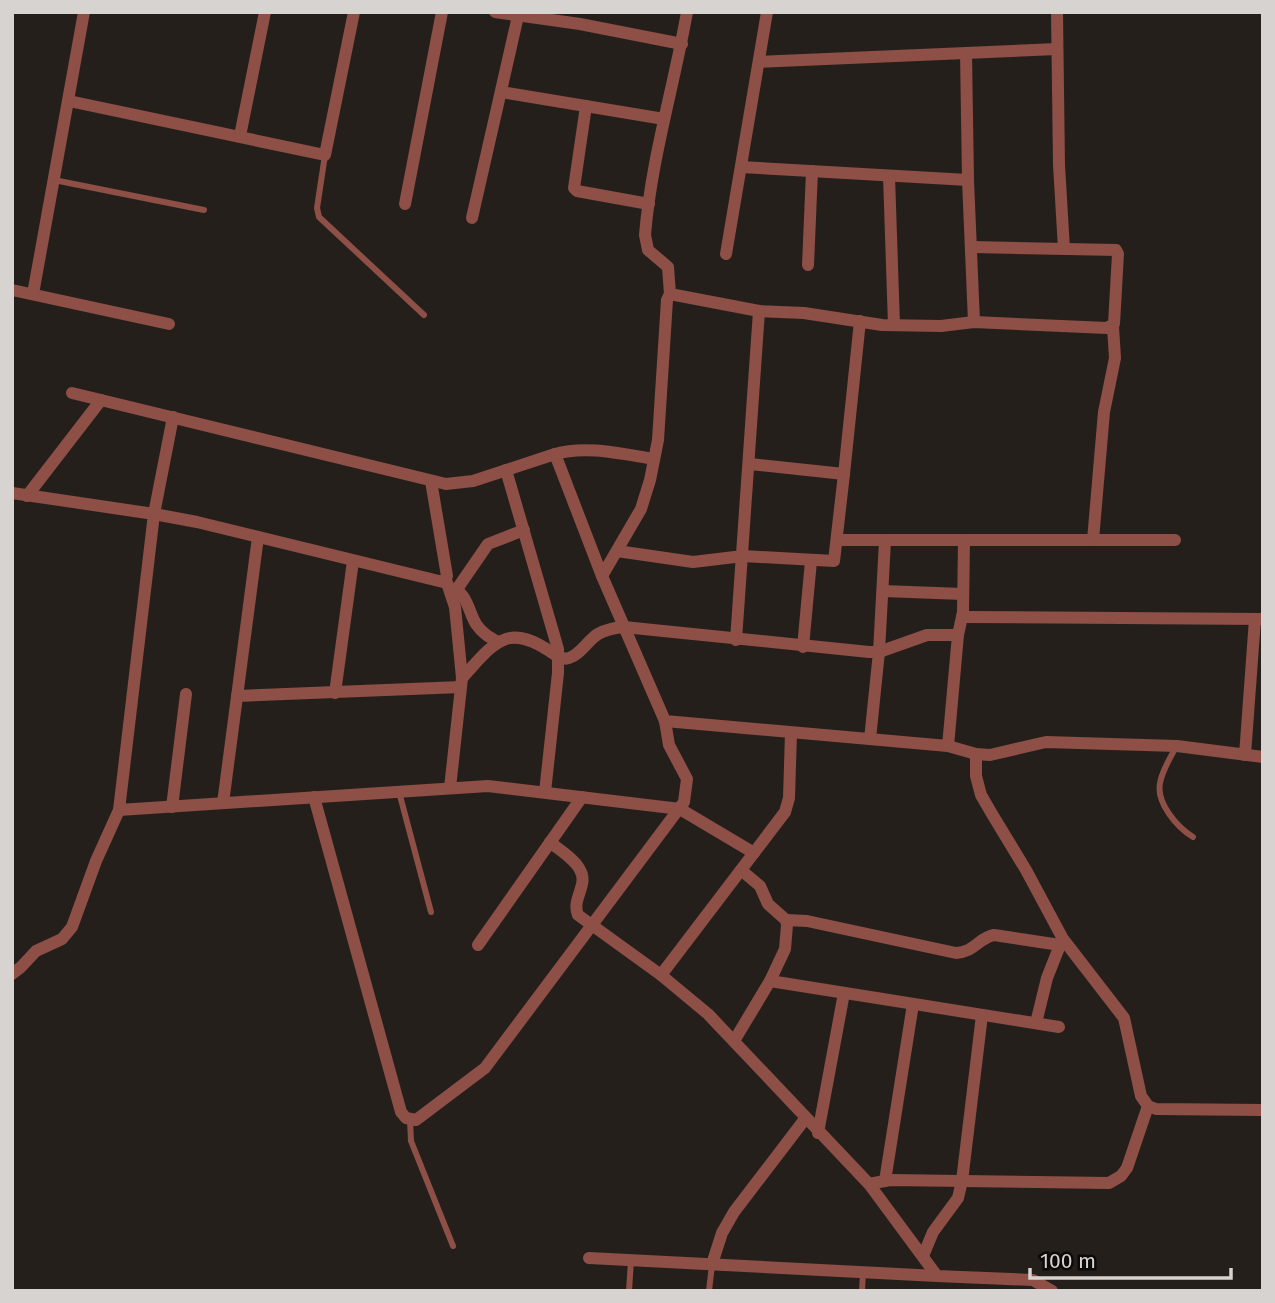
<svg xmlns="http://www.w3.org/2000/svg" width="1275" height="1303" font-family="'Fira Sans',sans-serif">
<style>
.lines{fill:none;stroke-linecap:round;stroke-linejoin:round}
.lane{stroke:#8d4f46;stroke-width:6}
.street{stroke:#8d4f46;stroke-width:12}
</style>
<rect width="100%" height="100%" fill="#251f1b"/>
<g class="lines">
<!-- lane -->
<g class="lane">
<polyline points="325,155 317,208 319,217 424,315"/>
<polyline points="54,180 204,210"/>
<path d="M 1176,747 C 1170,758 1162,771 1160,783 C 1156,803 1177,827 1193,837"/>
<polyline points="399,792 431,912"/>
<polyline points="410,1120 411,1141 453,1246"/>
<polyline points="629,1291 631,1260"/>
<polyline points="709,1291 712,1265"/>
<polyline points="862,1291 863,1272"/>
</g>
<!-- street -->
<g class="street">
<polyline points="495,12 580,24 682,44"/>
<path d="M 687,12 C 674,86 651,160 645,235 L 648,250 L 668,267 L 670,294 L 759,311 L 804,313 L 882,325 L 941,326 L 974,322 L 1107,328 L 1114,324 L 1118,254 L 1116,250 L 972,247"/>
<polyline points="1057,12 1059,165 1064,249"/>
<polyline points="966,53 968,180 974,322"/>
<polyline points="759,62 1057,49"/>
<polyline points="501,92 664,119"/>
<polyline points="69,101 325,155 354,12"/>
<polyline points="586,106 574,188 577,191 649,204"/>
<polyline points="240,136 265,12"/>
<polyline points="741,167 968,180"/>
<polyline points="889,176 894,325"/>
<polyline points="405,204 442,12"/>
<polyline points="472,218 518,16"/>
<polyline points="726,254 767,12"/>
<polyline points="808,265 812,171"/>
<polyline points="12,290 169,324"/>
<polyline points="33,294 84,12"/>
<polyline points="72,393 446,484 473,481 555,454 602,576 665,721 948,746 976,754 990,755 1046,742 1177,746 1263,757"/>
<polyline points="173,417 154,514 197,522 443,582 447,576 431,481"/>
<path d="M 555,454 C 586,445 622,454 654,459"/>
<polyline points="750,464 844,474 860,321"/>
<polyline points="506,470 558,649 558,673 545,792"/>
<polyline points="12,493 154,514 119,810 488,786 680,809 754,853"/>
<polyline points="27,496 101,400"/>
<polyline points="837,540 1175,540"/>
<polyline points="1093,540 1104,412 1115,358 1113,327"/>
<polyline points="617,551 693,562 743,556 834,561 844,474"/>
<polyline points="602,576 641,509 650,480 658,440 667,300 670,294"/>
<polyline points="446,580 455,607 462,678 450,788"/>
<path d="M 450,588 C 467,591 468,611 476,624 C 482,633 489,637 498,642"/>
<polyline points="457,589 488,544 524,530"/>
<polyline points="883,591 963,594"/>
<polyline points="962,617 1263,619"/>
<polyline points="736,640 759,311"/>
<polyline points="803,647 811,561"/>
<path d="M 462,678 C 495,642 507,621 554,654 C 559,657 564,660 569,658 C 580,655 588,640 598,634 C 606,629 615,628 624,627 L 869,652 L 879,652 L 927,635 L 958,635"/>
<polyline points="335,693 353,561"/>
<polyline points="237,696 461,687"/>
<polyline points="870,739 879,652 885,541"/>
<polyline points="948,746 958,635 963,612 964,541"/>
<polyline points="976,754 976,776 981,795 992,814 1026,870 1063,939 1124,1018 1141,1096 1148,1106 1156,1109 1263,1110"/>
<polyline points="1245,755 1255,619"/>
<polyline points="314,797 401,1112 406,1118 416,1120 485,1068 684,802 687,779 669,745 665,721"/>
<polyline points="223,803 258,537"/>
<polyline points="172,807 186,694"/>
<path d="M 550,842 C 559,850 575,859 580,870 C 589,885 571,899 578,915 L 661,975 L 708,1014 L 869,1184 L 937,1276 L 1033,1280 L 1052,1291"/>
<polyline points="741,870 760,886 768,904 786,920 787,925 785,949 770,981"/>
<path d="M 786,920 L 807,921 L 956,953 C 975,952 978,938 994,935 L 1060,945"/>
<polyline points="478,945 582,797"/>
<polyline points="12,974 21,967 36,951 62,939 72,927 96,861 119,810"/>
<polyline points="661,975 785,812 789,798 791,733"/>
<polyline points="1036,1023 1047,978 1062,940"/>
<polyline points="734,1041 770,981 1059,1027"/>
<polyline points="818,1133 844,993"/>
<polyline points="885,1181 913,1004"/>
<polyline points="869,1184 890,1180 1109,1183 1121,1176 1127,1168 1148,1106"/>
<polyline points="923,1256 933,1232 958,1198 962,1181 982,1015"/>
<polyline points="589,1258 937,1276"/>
<polyline points="712,1264 722,1233 734,1212 805,1119"/>
</g>
</g>
<!-- border -->
<rect width="1275" height="1303" fill="none" stroke="#d7d3d0" stroke-width="28"/>
<!-- scale -->
<path d="M1030 1268v10h201v-10" fill="none" stroke="#d7d3d0" stroke-width="3.5"/>
<text x="1040" y="1268" font-size="21" fill="#d7d3d0" stroke="#0c0a08" stroke-width="5" paint-order="stroke">100 m</text>
</svg>
